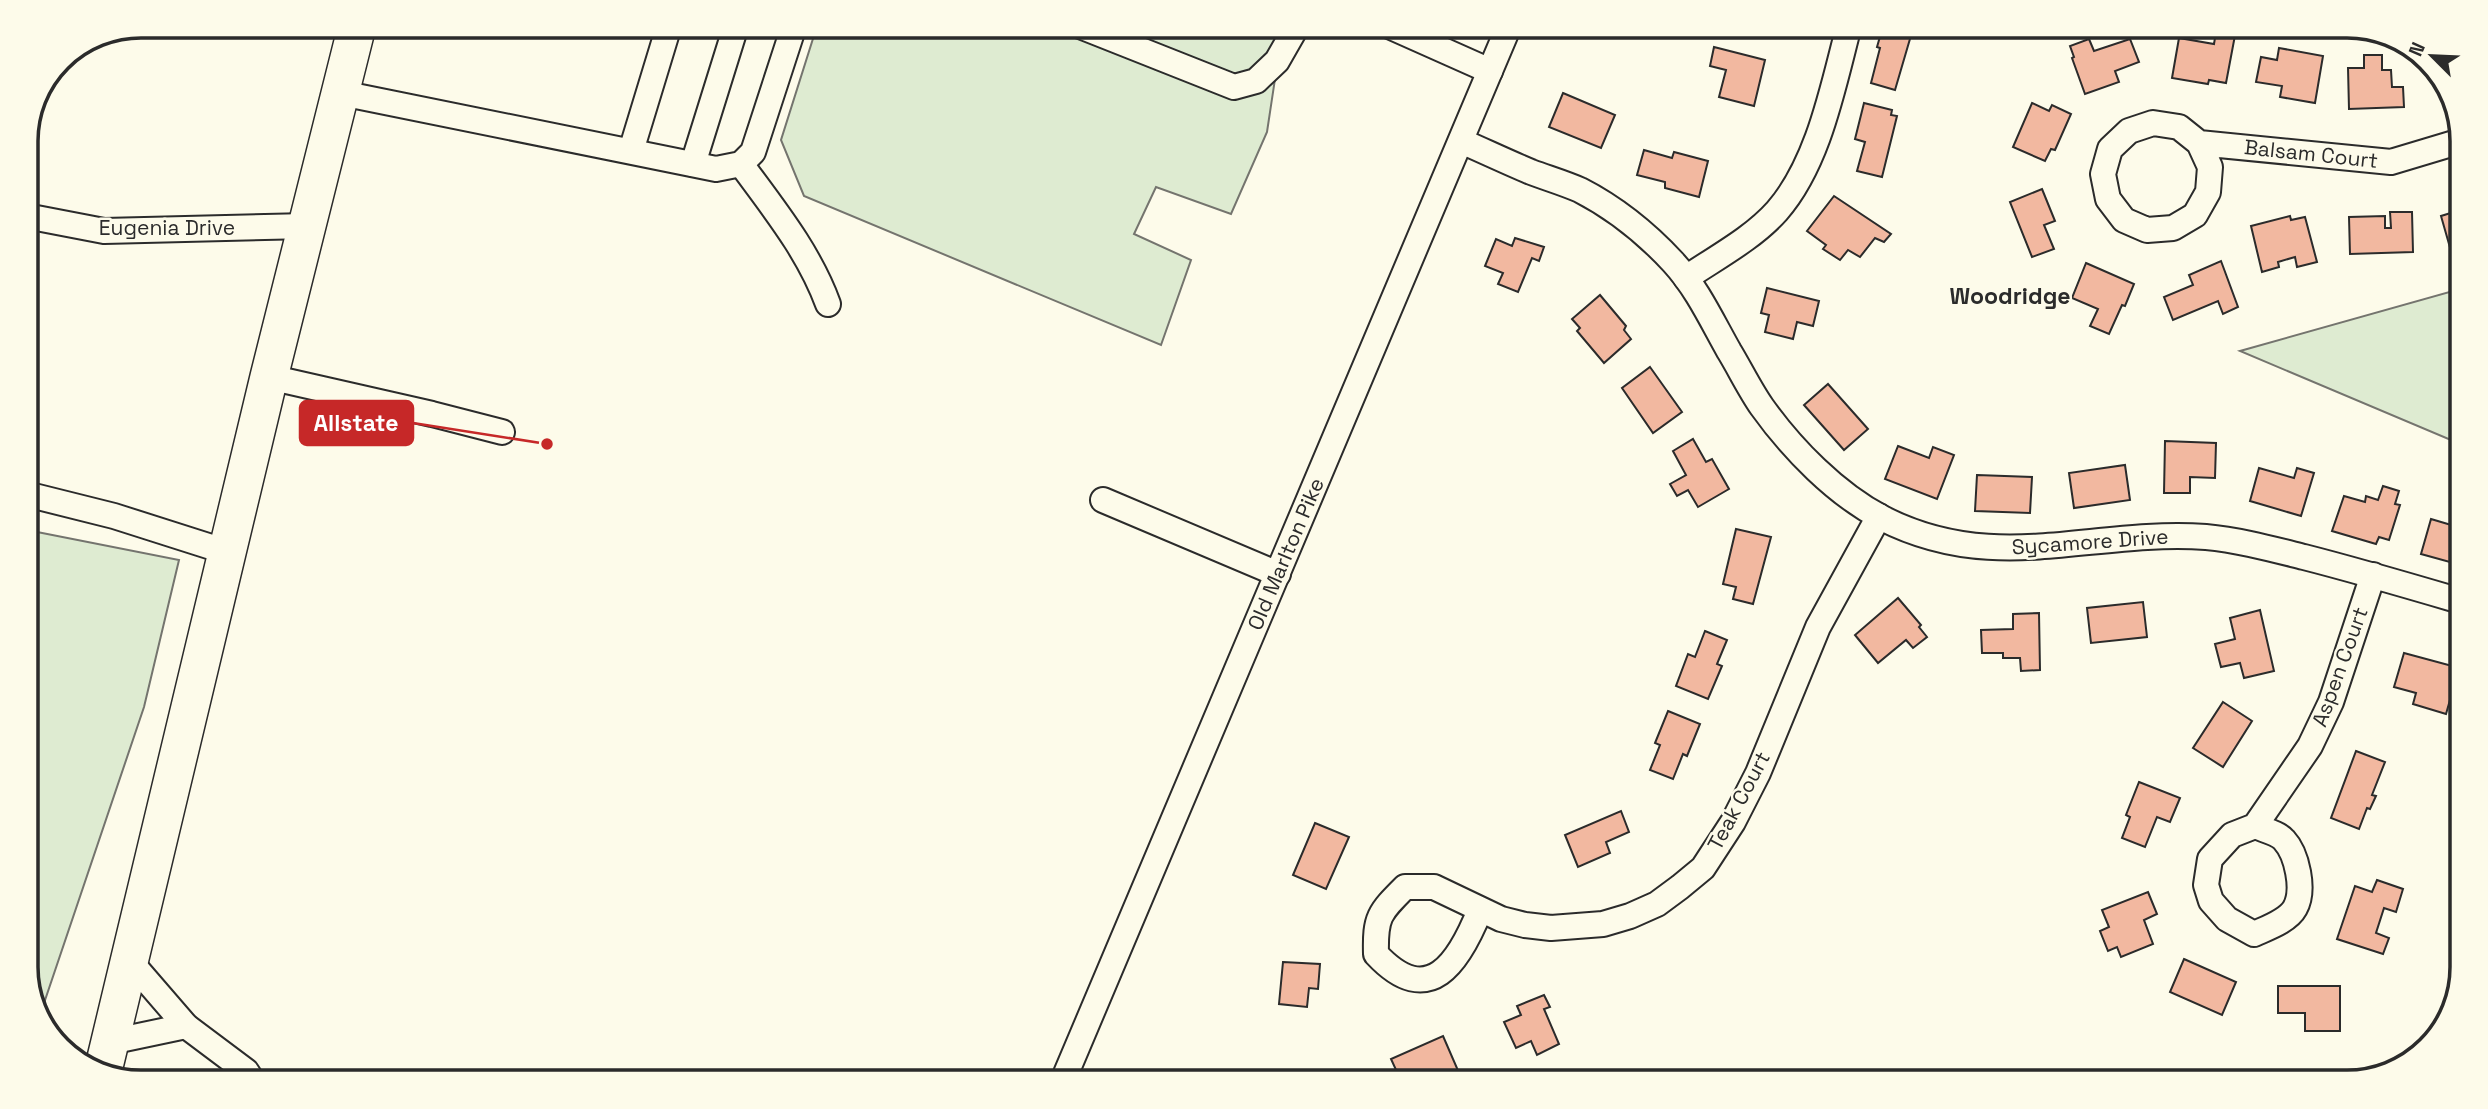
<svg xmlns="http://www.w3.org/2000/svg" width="2488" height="1109" font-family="'Space Grotesk',sans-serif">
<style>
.green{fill:#deebd1;stroke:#74746e;stroke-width:2}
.building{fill:#f2b8a0;stroke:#2b2b2b;stroke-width:2}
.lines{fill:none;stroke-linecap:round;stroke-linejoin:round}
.minor-casing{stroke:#2b2b2b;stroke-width:28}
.highway-casing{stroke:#2b2b2b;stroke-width:40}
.minor{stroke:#fdfbea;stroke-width:24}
.highway{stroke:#fdfbea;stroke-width:37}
.labels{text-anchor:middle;stroke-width:5;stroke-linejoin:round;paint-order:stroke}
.street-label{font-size:21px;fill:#2b2b2b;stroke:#fdfbea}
.neighbourhood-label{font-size:23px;font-weight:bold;fill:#2b2b2b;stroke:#fdfbea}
.rim{fill:none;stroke:#2b2b2b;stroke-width:3.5}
.leader{fill:none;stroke:#c62828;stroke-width:2.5}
.callout-dot{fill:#c62828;stroke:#fdfbea;stroke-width:2.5}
.callout{fill:#c62828;stroke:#c62828;stroke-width:2.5}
.callout-label{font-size:23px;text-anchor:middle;font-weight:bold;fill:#fff}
</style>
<rect width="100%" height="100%" fill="#fdfbea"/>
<!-- green -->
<g class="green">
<polygon points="817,26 1283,26 1267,132 1231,214 1156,187 1134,234 1191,260 1161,345 804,196 781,140"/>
<polygon points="2460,289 2458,443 2240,351"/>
<polygon points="27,530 179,560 144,707 41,1012 27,975"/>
</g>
<!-- building -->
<g class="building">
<polygon points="1883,26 1912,32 1895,90 1871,83 1880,48 1877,47"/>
<polygon points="2217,26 2236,30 2226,83 2209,80 2208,84 2172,78 2179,38 2214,44"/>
<polygon points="2089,39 2094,51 2130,39 2139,62 2115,71 2119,82 2085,94 2072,58 2074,57 2070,46"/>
<polygon points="1714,47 1765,60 1754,106 1719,97 1726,70 1710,66"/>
<polygon points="2279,48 2323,56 2315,103 2280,97 2282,86 2256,82 2261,57 2277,60"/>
<polygon points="2364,55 2382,55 2382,70 2391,70 2392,87 2403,87 2404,107 2349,109 2348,68 2364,68"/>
<polygon points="1563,93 1615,115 1601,148 1549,127"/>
<polygon points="1864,103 1892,110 1891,115 1897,116 1882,177 1857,171 1865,142 1855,139"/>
<polygon points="2032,103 2049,111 2052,105 2071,114 2055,150 2051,149 2045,161 2013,147"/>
<polygon points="1644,150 1672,158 1674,152 1708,161 1699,197 1665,188 1665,182 1637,175"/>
<polygon points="2042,189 2055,221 2044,225 2054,249 2032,257 2010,202"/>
<polygon points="1834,196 1891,234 1884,242 1875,238 1860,257 1848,250 1840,260 1823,249 1826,245 1807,231"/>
<polygon points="2461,206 2460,248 2451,251 2441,216 2454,212 2454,208"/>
<polygon points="2390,212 2412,212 2413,252 2350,254 2349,217 2385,216 2385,228 2391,228"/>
<polygon points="2290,216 2291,220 2305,217 2317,262 2297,267 2295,257 2278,262 2279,267 2262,272 2251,226"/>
<polygon points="1515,238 1544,247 1539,261 1532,258 1518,292 1498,284 1503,273 1485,266 1496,239 1512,246"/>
<polygon points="2221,261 2238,307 2223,314 2218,301 2173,320 2164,297 2193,285 2189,275"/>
<polygon points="2086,263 2134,284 2125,306 2122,305 2109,334 2090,326 2098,309 2072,298"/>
<polygon points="1767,288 1819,301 1813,326 1797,322 1793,339 1765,332 1769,315 1761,313"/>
<polygon points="1600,295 1626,326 1624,330 1631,339 1604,363 1577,331 1580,328 1572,319"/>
<polygon points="1650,367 1682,412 1653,433 1622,388"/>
<polygon points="1828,384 1868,429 1844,450 1804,405"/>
<polygon points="1693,439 1706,462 1712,459 1729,489 1698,507 1688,490 1677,496 1670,484 1686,475 1673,451"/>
<polygon points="2165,441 2216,443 2215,478 2190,477 2190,493 2164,493"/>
<polygon points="1898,446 1929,458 1933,447 1954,455 1937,499 1885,479"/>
<polygon points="2125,465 2130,500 2074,508 2069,473"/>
<polygon points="2259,468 2294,478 2297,468 2314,473 2301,516 2250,501"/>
<polygon points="1977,475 2032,477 2030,513 1975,511"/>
<polygon points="2383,486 2399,491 2395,504 2400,505 2389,540 2379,537 2376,544 2332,531 2344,496 2365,502 2366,496 2378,500"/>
<polygon points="2431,519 2458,527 2457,564 2421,554"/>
<polygon points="1736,529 1771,537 1753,604 1733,599 1736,587 1723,584"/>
<polygon points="1898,598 1921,625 1919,627 1927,637 1913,648 1906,640 1878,663 1855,635"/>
<polygon points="2143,602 2147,637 2091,643 2087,608"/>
<polygon points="2260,610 2274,671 2244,678 2240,663 2221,667 2215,644 2235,639 2230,618"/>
<polygon points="2039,613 2040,670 2021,671 2020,658 2003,658 2003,653 1982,653 1981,630 2013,629 2013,614"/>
<polygon points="1705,631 1727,640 1717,664 1722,666 1708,699 1676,686 1688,654 1695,657"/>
<polygon points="2404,653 2456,667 2456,679 2446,714 2413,704 2416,693 2394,687"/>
<polygon points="2223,702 2252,721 2223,767 2193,748"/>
<polygon points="1668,711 1700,724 1687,756 1683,754 1673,779 1650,770 1660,745 1655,743"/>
<polygon points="2356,751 2385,762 2372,795 2376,796 2370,809 2367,808 2359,829 2331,818"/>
<polygon points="2139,782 2180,798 2170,822 2157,817 2145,847 2122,838 2130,817 2126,815"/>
<polygon points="1621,811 1629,832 1606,842 1610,853 1578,867 1565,835"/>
<polygon points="1315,823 1349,837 1326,889 1293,875"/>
<polygon points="2377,880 2403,889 2396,912 2384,908 2376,933 2389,938 2383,954 2337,939 2355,886 2372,892"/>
<polygon points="2148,892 2157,914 2144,920 2153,944 2121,957 2117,947 2108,951 2100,931 2109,927 2102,910"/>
<polygon points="2184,959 2236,982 2222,1015 2170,992"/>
<polygon points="1283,962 1320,964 1318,989 1309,988 1307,1007 1279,1004"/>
<polygon points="2278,986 2340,986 2340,1031 2305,1031 2305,1013 2278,1013"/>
<polygon points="1544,995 1550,1007 1544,1009 1559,1044 1537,1055 1531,1041 1516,1048 1504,1022 1521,1015 1517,1006"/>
<polygon points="1443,1036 1463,1082 1440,1083 1437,1077 1424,1083 1402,1083 1391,1059"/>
</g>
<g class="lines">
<!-- minor casing -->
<g class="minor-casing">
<g id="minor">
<polyline points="1080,26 1234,87 1256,81 1277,61 1297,26"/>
<polyline points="1389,26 1490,71"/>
<polyline points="341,93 716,169 741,164 753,152 794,26"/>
<path d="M 1461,141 C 1484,151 1507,162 1531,172 C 1547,178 1564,183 1580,190 C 1615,208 1647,234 1673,262 C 1697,288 1712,321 1729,351 C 1740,369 1750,390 1762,407 C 1792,449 1836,494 1882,518 C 1995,576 2090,529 2206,537 C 2239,540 2272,549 2304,557 C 2355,570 2406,585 2457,600"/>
<polyline points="2199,143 2210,167 2208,192 2195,215 2173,228 2147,230 2124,220 2108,199 2103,174 2110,149 2129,131 2153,123 2179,127 2199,143 2391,162 2461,141"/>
<polyline points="631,151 669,26"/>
<polyline points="693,164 736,26"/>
<path d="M 741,164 C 774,209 809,252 828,304"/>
<polyline points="26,216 104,231 308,226"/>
<path d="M 1686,278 C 1717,257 1753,238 1777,211 C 1819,163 1833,86 1849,26"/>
<polyline points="269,377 432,414 502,432"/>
<polyline points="26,494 114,516 227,552"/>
<polyline points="1103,500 1278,574"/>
<path d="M 2255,826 C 2264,830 2278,833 2284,840 C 2297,854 2305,890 2295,908 C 2288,921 2267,928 2254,934 L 2227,919 L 2211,901 L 2206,885 L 2210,859 L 2232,835 L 2255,826 L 2310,746 L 2331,702 L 2373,575"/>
<path d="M 1480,910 C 1459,962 1429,1011 1376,954 C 1375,917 1379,913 1405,887 L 1434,887 L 1501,919 L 1525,925 L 1551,928 L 1603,924 L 1630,916 L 1657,904 L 1680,887 L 1703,868 L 1733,822 L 1758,773 L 1818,627 L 1879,516"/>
<polyline points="129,960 186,1026 246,1071 254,1083"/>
<polyline points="110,1042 186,1026"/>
<polyline points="1062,1083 1509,26"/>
</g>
</g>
<!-- highway casing -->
<g class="highway-casing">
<polyline id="highway" points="102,1075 269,377 357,26"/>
</g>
<!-- minor -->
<use href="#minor" class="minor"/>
<!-- highway -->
<use href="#highway" class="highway"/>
</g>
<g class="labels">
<!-- street labels -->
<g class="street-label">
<text transform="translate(2311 154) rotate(6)" y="7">Balsam Court</text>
<text x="167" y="235">Eugenia Drive</text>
<text transform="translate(2090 542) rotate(-4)" y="7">Sycamore Drive</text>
<text transform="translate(1286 554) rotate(-67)" y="7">Old Marlton Pike</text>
<text transform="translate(2340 667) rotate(-70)" y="7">Aspen Court</text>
<text transform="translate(1739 801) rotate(-62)" y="7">Teak Court</text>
</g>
<!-- neighbourhood labels -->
<g class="neighbourhood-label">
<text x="2010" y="304">Woodridge</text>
</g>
</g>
<!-- crop -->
<path d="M0 0H2488V1109H0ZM141 38H2347A103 103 0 0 1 2450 141V967A103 103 0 0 1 2347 1070H141A103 103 0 0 1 38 967V141A103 103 0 0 1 141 38Z" fill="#fdfbea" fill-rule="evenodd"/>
<path class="rim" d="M141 38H2347A103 103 0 0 1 2450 141V967A103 103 0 0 1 2347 1070H141A103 103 0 0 1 38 967V141A103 103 0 0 1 141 38Z"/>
<!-- callouts -->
<path class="leader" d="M547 444L413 423"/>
<circle class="callout-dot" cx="547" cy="444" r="7"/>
<rect class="callout" x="300" y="401" width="113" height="44" rx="7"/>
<g class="callout-label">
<text x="356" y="431">Allstate</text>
</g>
<!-- north arrow -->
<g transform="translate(2432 56) rotate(294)" stroke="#fdfbea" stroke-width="5" paint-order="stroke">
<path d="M0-5L12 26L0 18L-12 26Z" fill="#2b2b2b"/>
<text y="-10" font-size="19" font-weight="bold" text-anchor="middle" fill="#2b2b2b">N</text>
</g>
</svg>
